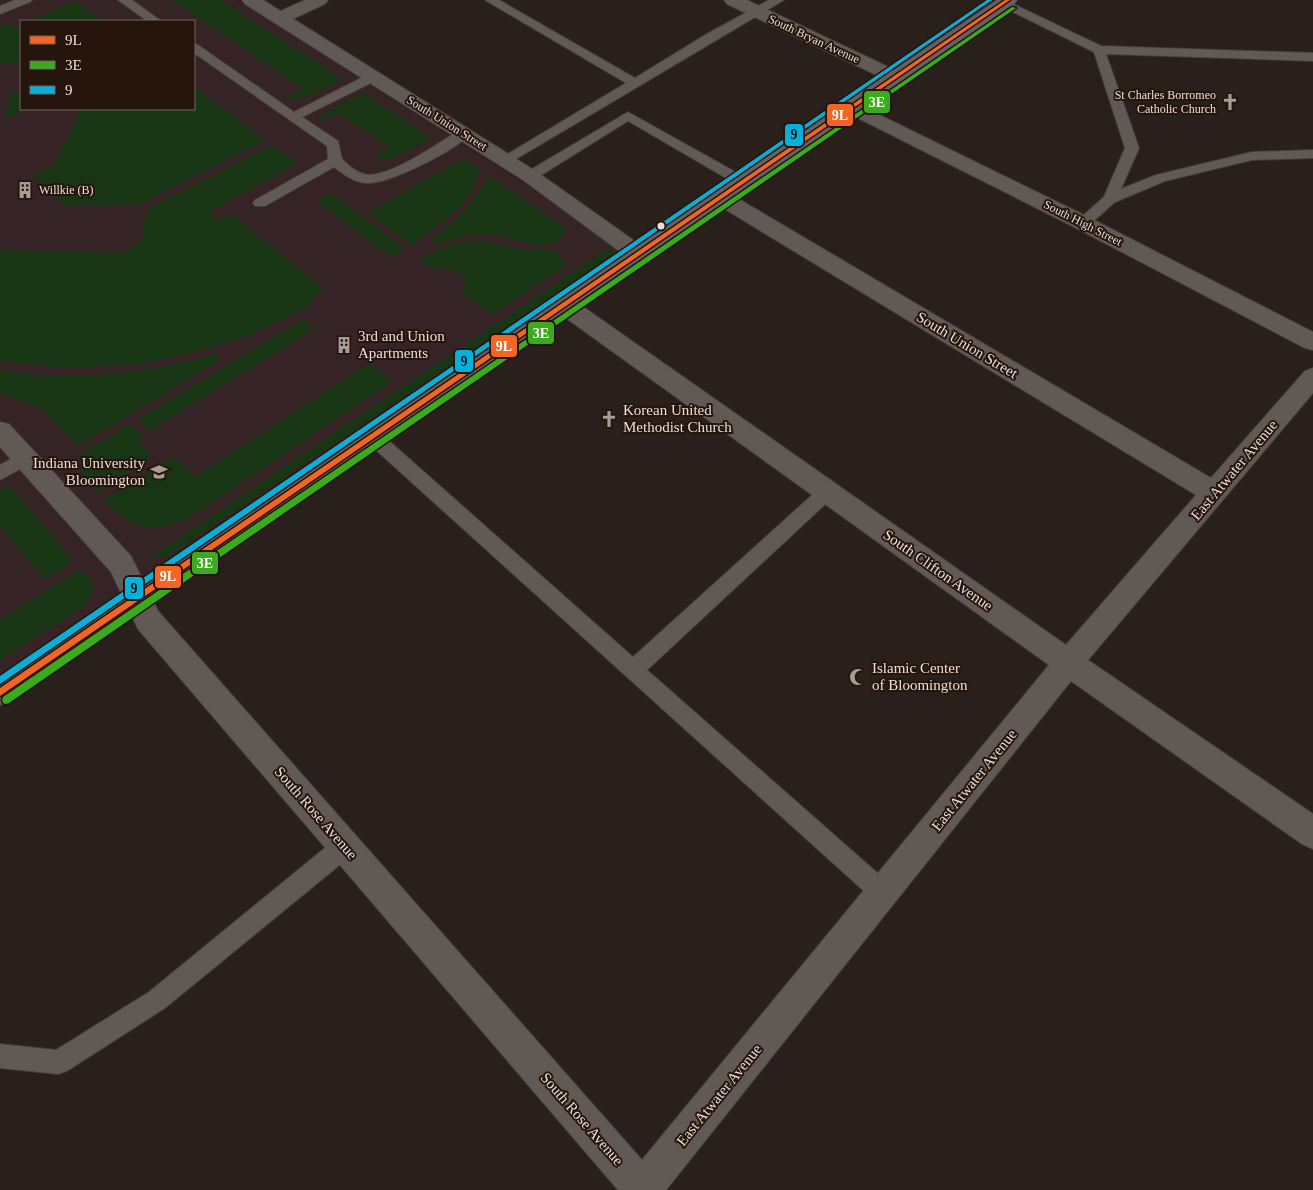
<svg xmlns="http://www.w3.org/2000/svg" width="1313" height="1190" font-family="Georgia,serif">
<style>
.education{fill:#352325;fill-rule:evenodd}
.green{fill:#193614}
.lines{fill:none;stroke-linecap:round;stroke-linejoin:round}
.service-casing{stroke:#453d39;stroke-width:2}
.minor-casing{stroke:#453d39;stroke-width:2}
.tertiary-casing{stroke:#453d39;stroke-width:2}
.primary-casing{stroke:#453d39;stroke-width:2}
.service{fill:#605955;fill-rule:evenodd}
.minor{fill:#605955;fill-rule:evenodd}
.tertiary{fill:#605955;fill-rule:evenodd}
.primary{fill:#666064;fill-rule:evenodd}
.bus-1-casing{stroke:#25150c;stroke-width:3}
.bus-2-casing{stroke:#25150c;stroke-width:3}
.bus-3-casing{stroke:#25150c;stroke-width:3}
.bus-1{fill:#f26522;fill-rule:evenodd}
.bus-2{fill:#3baa1d;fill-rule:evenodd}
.bus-3{fill:#04b1dc;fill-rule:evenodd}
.bus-dot{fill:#ebdfd9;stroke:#25150c;stroke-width:2}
.labels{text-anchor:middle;stroke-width:4;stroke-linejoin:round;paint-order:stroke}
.far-street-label{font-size:12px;fill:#ebdfd9;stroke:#25150c}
.far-poi-label{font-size:12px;fill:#ebdfd9;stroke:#25150c;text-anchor:end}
.poi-label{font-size:15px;fill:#ebdfd9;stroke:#25150c;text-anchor:start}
.street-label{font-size:15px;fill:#ebdfd9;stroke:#25150c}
.line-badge{stroke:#25150c;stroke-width:2}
.badge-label{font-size:14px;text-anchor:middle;font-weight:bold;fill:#fff}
.pale-badge-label{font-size:14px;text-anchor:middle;font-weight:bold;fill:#111}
</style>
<rect width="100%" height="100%" fill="#29201b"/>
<!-- education -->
<path class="education" d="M 0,0 L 238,0 L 637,256 L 0,687 ZM 21,21 L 194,21 L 194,109 L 21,109 Z"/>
<!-- green -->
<g class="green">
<path d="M 172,0 L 221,0 L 342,79 C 330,85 302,103 289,100 L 288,97 L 303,89 Z"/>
<polygon points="75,1 102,21 29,21"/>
<polygon points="9,23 15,27 18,26 21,28 21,63 0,63 0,27"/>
<polygon points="194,87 266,140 144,202 132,205 65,205 34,175 53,165 82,109 194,109"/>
<polygon points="11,92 21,92 21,109 31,109 4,119"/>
<polygon points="363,92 430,137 427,140 395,158 383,161 376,155 389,147 339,113 324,119 318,118 320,115"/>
<path d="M 272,145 L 299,163 L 209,212 L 218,221 L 231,214 L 325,289 L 313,298 L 306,308 L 247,336 L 190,353 L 140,364 L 66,368 L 0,361 L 0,250 L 116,253 C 150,247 139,232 149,208 Z"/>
<path d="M 463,159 L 476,166 L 479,171 C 473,205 437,227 411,245 L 370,214 L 372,210 Z"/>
<polygon points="488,178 493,178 569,230 560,237 560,242 539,245 493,235 476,234 435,244 431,240 457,219 477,195"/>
<polygon points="330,193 405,248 391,257 316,201"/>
<path d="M 482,240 L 527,250 L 556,249 L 562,261 L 568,264 L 492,315 L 460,291 L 466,287 L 462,283 L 466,279 L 451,268 L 445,271 L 440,267 L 434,270 L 419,260 C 444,246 454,242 482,240 Z"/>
<polygon points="610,247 613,252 610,257 167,557 149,558"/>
<polygon points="305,318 311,331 149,431 138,419"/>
<path d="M 213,354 L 218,355 L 220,360 L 78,446 L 41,408 L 4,395 L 0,391 L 0,369 C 13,371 25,374 38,375 C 97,379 157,371 213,354 Z"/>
<path d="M 370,363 L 392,382 L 189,518 C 149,536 134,529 104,500 L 174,456 L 195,477 Z"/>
<polygon points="128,425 132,425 144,438 138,441 151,457 97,494 82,477 80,454"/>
<polygon points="9,485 71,558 69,565 45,580 0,526 0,491"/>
<polygon points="80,572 85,573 94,585 90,600 82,608 0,660 0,620 73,573"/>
</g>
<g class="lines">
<!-- service casing -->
<g class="service-casing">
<g id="service">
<polygon points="15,0 32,0 30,2 0,14 0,6"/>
<polygon points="118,0 132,0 161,21 147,21"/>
<polygon points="485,0 499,0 635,78 705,35 769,0 784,0 506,165 501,164 499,161 501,158 626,83"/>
<polygon points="1001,0 1007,1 1101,46 1313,53 1313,61 1106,54 1139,148 1121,189 1156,175 1252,152 1313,150 1313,158 1252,160 1165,181 1115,202 1088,226 1078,226 1076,223 1078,220 1104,197 1125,148 1094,52 999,5 997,3"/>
<path d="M 194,44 L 198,45 L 294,112 L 369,74 L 377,74 L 379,77 L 377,80 L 302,117 L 338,141 L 342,159 C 348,165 356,172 364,174 C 386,180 439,143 458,131 L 463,130 L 470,134 C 457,150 386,186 365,183 C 353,182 343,174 334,167 L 265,206 L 255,206 L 253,203 L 255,200 L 328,159 L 327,146 L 194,53 Z"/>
<polygon points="628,112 748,179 750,182 748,185 738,185 628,121 535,179 525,179 523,176 525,173"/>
<polygon points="373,431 379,432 633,657 821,487 827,485 833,487 836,492 833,497 647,670 891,885 894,893 891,901 883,904 875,901 367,442 365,437 367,432"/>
<polygon points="25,451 31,453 34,458 31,463 0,480 0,465"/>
<polygon points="345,835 353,838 356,846 353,854 165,1008 67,1071 58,1074 0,1068 0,1044 56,1050 149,992 337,838"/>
</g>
</g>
<!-- minor casing -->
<g class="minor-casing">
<g id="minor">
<polygon points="305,0 328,0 325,4 286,22 280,23 274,22 271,18 274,14"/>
<polygon points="724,0 747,0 901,73 904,77 901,81 895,83 889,81 727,4"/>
<polygon points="720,190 727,192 1211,478 1305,371 1313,368 1313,393 1088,660 1313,814 1313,849 1302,844 1071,681 666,1190 618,1190 138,629 111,572 0,447 0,422 9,424 131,556 158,611 642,1160 1049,665 556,311 553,305 556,299 564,297 572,299 1066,645 1196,495 713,202 710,197 713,192"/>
</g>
</g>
<!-- tertiary casing -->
<g class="tertiary-casing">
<g id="tertiary">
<polygon points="242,0 263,0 537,172 646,249 649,254 646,259 638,261 630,259 523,180 245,4"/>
<polygon points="851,101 1090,218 1313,332 1313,350 1305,348 1076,228 844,111 842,107 844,103"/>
</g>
</g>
<!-- primary casing -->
<g class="primary-casing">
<polygon id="primary" points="997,0 1017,0 1014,4 10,701 0,705 0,676"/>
</g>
<!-- service -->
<use href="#service" class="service"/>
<!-- minor -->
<use href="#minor" class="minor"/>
<!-- tertiary -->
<use href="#tertiary" class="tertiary"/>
<!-- primary -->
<use href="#primary" class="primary"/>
<!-- bus-1 casing -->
<g class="bus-1-casing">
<polygon id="bus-1" points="1005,0 1010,0 0,696 0,688"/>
</g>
<!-- bus-2 casing -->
<g class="bus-2-casing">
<polygon id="bus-2" points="1012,7 1016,8 9,703 6,704 3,703 2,700 3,697"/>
</g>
<!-- bus-3 casing -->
<g class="bus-3-casing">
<polygon id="bus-3" points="987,0 992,0 0,684 0,676"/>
</g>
<!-- bus-1 -->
<use href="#bus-1" class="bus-1"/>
<!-- bus-2 -->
<use href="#bus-2" class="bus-2"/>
<!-- bus-3 -->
<use href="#bus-3" class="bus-3"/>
</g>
<!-- icons -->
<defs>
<g id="church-bare" transform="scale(1.35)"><path d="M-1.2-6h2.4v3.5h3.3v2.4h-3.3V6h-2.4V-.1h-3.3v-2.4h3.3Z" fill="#a79c96" stroke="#25150c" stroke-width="2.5" paint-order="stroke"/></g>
<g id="building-bare" transform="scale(1.35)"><path d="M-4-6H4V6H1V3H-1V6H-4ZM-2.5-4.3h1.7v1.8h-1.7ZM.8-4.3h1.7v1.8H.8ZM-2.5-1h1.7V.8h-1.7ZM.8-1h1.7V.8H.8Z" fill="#a79c96" stroke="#25150c" stroke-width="2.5" paint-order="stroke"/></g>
<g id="university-bare" transform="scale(1.35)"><path d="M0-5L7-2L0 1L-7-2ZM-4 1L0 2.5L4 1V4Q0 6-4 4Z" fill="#a79c96" stroke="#25150c" stroke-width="2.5" paint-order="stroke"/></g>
<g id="mosque-bare" transform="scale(1.35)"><path d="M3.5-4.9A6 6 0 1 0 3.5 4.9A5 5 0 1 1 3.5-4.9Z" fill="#a79c96" stroke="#25150c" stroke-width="2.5" paint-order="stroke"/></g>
</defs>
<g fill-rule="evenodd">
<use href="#church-bare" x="1230" y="102"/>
<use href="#building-bare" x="25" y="190"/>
<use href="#building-bare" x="344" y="345"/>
<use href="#church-bare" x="609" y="419"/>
<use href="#university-bare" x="159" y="472"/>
<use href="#mosque-bare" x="858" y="677"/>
</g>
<!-- markers -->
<circle class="bus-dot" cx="661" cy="226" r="4.5"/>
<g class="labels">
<!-- far-street labels -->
<g class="far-street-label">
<text transform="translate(814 39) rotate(25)" y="4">South Bryan Avenue</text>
<text transform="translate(447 123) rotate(32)" y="4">South Union Street</text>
<text transform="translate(1083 223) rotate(27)" y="4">South High Street</text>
</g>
<!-- far-poi labels -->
<g class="far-poi-label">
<text x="1216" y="99">St Charles Borromeo<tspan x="1216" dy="14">Catholic Church</tspan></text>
<text x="39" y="194" text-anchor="start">Willkie (B)</text>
</g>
<!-- poi labels -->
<g class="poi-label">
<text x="358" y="341">3rd and Union<tspan x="358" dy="17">Apartments</tspan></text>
<text x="623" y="415">Korean United<tspan x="623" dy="17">Methodist Church</tspan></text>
<text x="145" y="468" text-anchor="end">Indiana University<tspan x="145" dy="17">Bloomington</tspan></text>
<text x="872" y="673">Islamic Center<tspan x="872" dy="17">of Bloomington</tspan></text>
</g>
<!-- street labels -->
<g class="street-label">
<text transform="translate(967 345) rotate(31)" y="5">South Union Street</text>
<text transform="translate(1234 470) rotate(-50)" y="5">East Atwater Avenue</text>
<text transform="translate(938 570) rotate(35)" y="5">South Clifton Avenue</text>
<text transform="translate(974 780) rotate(-51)" y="5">East Atwater Avenue</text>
<text transform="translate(316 813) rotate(49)" y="5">South Rose Avenue</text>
<text transform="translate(719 1095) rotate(-51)" y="5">East Atwater Avenue</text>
<text transform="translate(582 1119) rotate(49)" y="5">South Rose Avenue</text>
</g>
</g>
<g class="line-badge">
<rect x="863" y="90" width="28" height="24" rx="5" fill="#3baa1d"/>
<rect x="826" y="103" width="28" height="24" rx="5" fill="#f26522"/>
<rect x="784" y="123" width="20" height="24" rx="5" fill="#04b1dc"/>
<rect x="527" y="321" width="28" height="24" rx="5" fill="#3baa1d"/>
<rect x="490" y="334" width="28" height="24" rx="5" fill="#f26522"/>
<rect x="454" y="349" width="20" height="24" rx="5" fill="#04b1dc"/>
<rect x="191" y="551" width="28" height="24" rx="5" fill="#3baa1d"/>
<rect x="154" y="565" width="28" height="24" rx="5" fill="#f26522"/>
<rect x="124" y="576" width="20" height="24" rx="5" fill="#04b1dc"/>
</g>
<g class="badge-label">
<text x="877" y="107">3E</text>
<text x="840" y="120">9L</text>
<text x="541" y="338">3E</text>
<text x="504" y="351">9L</text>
<text x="205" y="568">3E</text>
<text x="168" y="581">9L</text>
</g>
<g class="pale-badge-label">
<text x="794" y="139">9</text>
<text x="464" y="366">9</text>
<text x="134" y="593">9</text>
</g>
<!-- legend -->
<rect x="20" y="20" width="175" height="90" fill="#25150c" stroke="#74665e"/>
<rect x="30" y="36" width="25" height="8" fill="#f26522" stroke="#74665e"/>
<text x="65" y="45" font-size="15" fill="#ebdfd9">9L</text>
<rect x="30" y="61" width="25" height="8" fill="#3baa1d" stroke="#74665e"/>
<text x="65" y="70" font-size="15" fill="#ebdfd9">3E</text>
<rect x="30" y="86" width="25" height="8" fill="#04b1dc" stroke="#74665e"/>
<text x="65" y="95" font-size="15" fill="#ebdfd9">9</text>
</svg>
